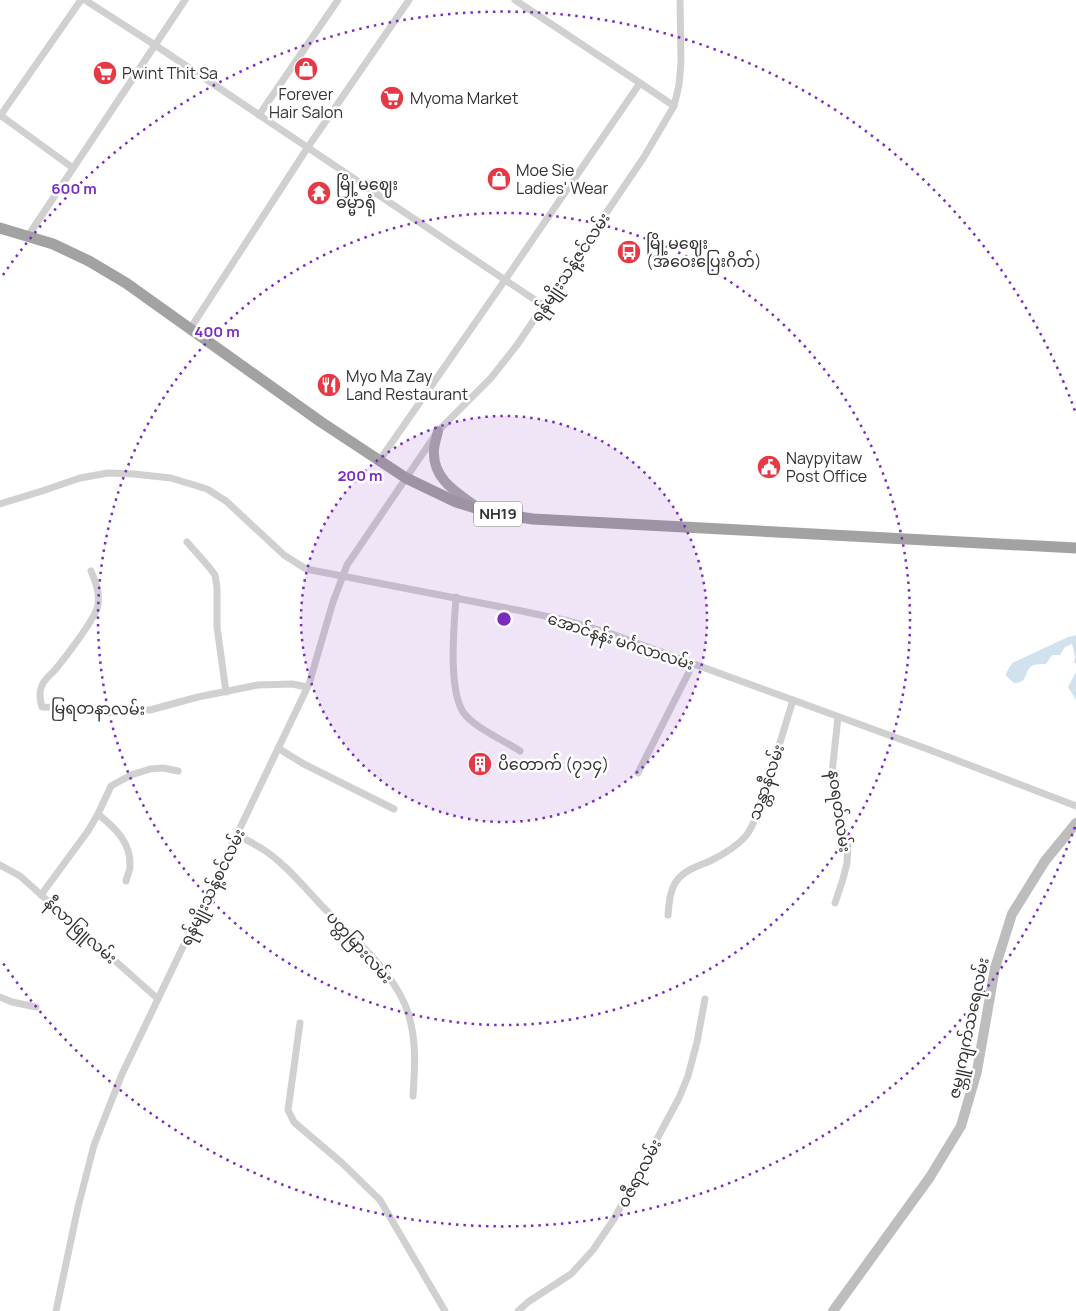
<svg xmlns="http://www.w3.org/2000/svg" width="1076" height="1311" font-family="Manrope,'Noto Sans Myanmar',sans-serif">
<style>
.water{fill:#cfe2ee}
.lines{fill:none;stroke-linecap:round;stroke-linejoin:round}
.minor{stroke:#d0d0d0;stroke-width:7}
.secondary{stroke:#bdbdbd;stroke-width:10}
.primary{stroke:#ababab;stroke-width:10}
.trunk{stroke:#a2a2a2;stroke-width:11}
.ring{fill:none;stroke:#7b2cbf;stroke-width:2.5;stroke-dasharray:2.5 5}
.labels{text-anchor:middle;stroke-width:5;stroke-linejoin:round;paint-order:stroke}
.shield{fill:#fff;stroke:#707070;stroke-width:1}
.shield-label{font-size:15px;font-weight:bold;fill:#333}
.poi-label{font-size:16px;fill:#333;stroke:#fff;text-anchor:start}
.street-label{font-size:16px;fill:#333;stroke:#fff}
.centre{fill:#7b2cbf;stroke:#fff;stroke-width:2.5}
.ring-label{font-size:15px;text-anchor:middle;font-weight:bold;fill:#7b2cbf;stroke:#fff;stroke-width:5;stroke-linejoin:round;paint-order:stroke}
</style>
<rect width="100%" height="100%" fill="#fff"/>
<!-- water -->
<g class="water">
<path d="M 1076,635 L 1076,664 L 1074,662 L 1075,657 L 1072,644 L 1065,647 L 1060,655 L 1052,655 L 1046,664 C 1043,664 1037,664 1034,665 C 1023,669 1030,683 1014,683 L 1006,676 L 1006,673 L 1012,663 L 1068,637 Z"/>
<polygon points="1076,672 1076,700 1068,687"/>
</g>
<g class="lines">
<!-- minor -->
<g class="minor">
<polyline points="85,0 155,45 544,306"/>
<polyline points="515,0 640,83"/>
<polyline points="0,115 73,168"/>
<polyline points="259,115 338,0"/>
<polyline points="0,116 81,0"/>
<polyline points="28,236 185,0"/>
<polyline points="190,329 308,147 409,0"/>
<polyline points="379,461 505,280 640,83 674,106"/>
<polyline points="0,504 42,491 80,478 108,473 134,474 171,478 207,489 226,501 284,555 306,569 517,610 569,621 609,633 930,750 1076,806"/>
<polyline points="187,542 209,567 215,575 217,587 217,627 226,692"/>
<path d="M 91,571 C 96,582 100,593 98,605 C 96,618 64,659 55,670 C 50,675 43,680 41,688 C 39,694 40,700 42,707 L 150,710 L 198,697 L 258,685 L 292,684 L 307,687"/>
<path d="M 456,597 C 454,626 448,688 463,712 C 473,727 505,741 520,751"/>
<polyline points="278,748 302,763 394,809"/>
<polyline points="638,773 693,664"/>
<path d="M 98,814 C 115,828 131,842 130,866 C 130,871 127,876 126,881"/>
<path d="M 237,835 C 247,840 257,845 267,852 C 287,866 304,887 321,905 C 349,933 394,972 407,1010 C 417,1038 415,1067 413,1096"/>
<polyline points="0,865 20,876 158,999"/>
<polyline points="41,895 88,831 98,814 111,786 131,775 150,769 163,768 178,771"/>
<polyline points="835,903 843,879 847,863 848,846 835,797 832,773 838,717"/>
<path d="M 668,915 C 669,903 670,887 679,878 C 687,869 699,866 710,861 C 722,855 736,847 745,837 C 753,828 756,815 761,805 L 793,700"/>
<polyline points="0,997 12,1002 36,1007"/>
<polyline points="300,1023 288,1110 294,1122 302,1129 342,1163 380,1200 445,1311"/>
<polyline points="56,1311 78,1207 94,1145 122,1074 309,684 333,602 347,565 438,431 491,378 517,345 644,157 674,106 679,85 681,62 680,0"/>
<polyline points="518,1311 528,1302 571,1274 593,1250 614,1219 679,1098 688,1076 697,1042 705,999"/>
</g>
<!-- secondary -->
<polyline class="secondary" points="833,1311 930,1177 961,1126 977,1071 995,968 1012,914 1045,861 1076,823"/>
<!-- primary -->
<path class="primary" d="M 438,431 C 437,437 434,444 434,450 C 432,479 457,493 477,507"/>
<!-- trunk -->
<polyline class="trunk" points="0,228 53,244 89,261 126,283 321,422 406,478 456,502 482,510 492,513 533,519 1076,548"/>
</g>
<!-- distance rings -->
<circle cx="504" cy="619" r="203" fill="#7b2cbf" fill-opacity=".12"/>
<g class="ring">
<circle cx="504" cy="619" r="203"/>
<circle cx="504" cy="619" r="406"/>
<path d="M1075 827A608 608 0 0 1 3 963M3 275A608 608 0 0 1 1075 411"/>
</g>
<!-- icons -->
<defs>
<g id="shop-disc" transform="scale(1.25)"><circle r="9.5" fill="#e63946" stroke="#fff"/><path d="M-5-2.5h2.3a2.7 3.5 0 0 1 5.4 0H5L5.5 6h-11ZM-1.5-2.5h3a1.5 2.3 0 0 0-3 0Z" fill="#fff"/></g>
<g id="supermarket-disc" transform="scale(1.25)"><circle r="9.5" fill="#e63946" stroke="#fff"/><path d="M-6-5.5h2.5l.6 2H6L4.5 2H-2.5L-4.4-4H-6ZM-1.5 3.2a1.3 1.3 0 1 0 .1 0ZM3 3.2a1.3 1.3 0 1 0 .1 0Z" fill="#fff"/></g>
<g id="temple-disc" transform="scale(1.25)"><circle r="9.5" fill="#e63946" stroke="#fff"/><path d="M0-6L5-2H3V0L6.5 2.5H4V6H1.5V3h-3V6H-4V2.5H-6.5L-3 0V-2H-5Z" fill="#fff"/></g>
<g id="bus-disc" transform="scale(1.25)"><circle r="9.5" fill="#e63946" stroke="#fff"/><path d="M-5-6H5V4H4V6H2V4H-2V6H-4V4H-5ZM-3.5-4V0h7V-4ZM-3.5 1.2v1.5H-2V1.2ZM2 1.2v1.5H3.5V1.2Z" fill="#fff"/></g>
<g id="restaurant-disc" transform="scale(1.25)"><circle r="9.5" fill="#e63946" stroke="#fff"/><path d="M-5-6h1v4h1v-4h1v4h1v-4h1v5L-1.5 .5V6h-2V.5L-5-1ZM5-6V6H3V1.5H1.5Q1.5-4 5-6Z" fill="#fff"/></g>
<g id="civic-disc" transform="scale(1.25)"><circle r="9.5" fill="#e63946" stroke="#fff"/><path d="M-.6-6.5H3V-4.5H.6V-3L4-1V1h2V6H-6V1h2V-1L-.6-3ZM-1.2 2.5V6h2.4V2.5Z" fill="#fff"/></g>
<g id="building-disc" transform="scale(1.25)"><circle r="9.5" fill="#e63946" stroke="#fff"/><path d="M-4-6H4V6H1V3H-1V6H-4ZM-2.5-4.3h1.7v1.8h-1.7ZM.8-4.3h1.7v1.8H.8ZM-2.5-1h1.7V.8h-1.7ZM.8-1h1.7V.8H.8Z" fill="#fff"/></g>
</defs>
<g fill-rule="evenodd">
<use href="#shop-disc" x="306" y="69"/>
<use href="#supermarket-disc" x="105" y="73"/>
<use href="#supermarket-disc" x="392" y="98"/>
<use href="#shop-disc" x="499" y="179"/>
<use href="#temple-disc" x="319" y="193"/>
<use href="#bus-disc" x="629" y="252"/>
<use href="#restaurant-disc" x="329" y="385"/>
<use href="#civic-disc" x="769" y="467"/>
<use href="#building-disc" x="480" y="764"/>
</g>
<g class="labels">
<!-- shield labels -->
<rect class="shield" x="474" y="501.5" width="48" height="25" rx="4"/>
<g class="shield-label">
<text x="498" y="519">NH19</text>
</g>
<!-- poi labels -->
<g class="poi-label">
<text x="122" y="79">Pwint Thit Sa</text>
<text x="306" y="100" text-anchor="middle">Forever<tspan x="306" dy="18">Hair Salon</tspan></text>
<text x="410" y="104">Myoma Market</text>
<text x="516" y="176">Moe Sie<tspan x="516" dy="18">Ladies' Wear</tspan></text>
<text x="336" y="190">မြို့မဈေး<tspan x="336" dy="18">ဓမ္မာရုံ</tspan></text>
<text x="646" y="249">မြို့မဈေး<tspan x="646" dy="18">(အဝေးပြေးဂိတ်)</tspan></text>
<text x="346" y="382">Myo Ma Zay<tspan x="346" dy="18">Land Restaurant</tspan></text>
<text x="786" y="464">Naypyitaw<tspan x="786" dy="18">Post Office</tspan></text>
<text x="498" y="770">ပိတောက် (၇၁၄)</text>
</g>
<!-- street labels -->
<g class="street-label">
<text transform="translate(570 267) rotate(-56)" y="6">ရန်မျိုးသန့်ဇင်လမ်း</text>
<text transform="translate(621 641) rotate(18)" y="6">အောင်နန်း မင်္ဂလာလမ်း</text>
<text transform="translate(98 708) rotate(1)" y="6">မြရတနာလမ်း</text>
<text transform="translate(766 782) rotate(-71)" y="6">သန္တာနီလမ်း</text>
<text transform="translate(840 811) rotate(82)" y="6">နဝရတ်လမ်း</text>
<text transform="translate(212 887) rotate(-64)" y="6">ရန်မျိုးသန့်စင်လမ်း</text>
<text transform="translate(81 930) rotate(42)" y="6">နီလာဖြူလမ်း</text>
<text transform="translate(360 947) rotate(48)" y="6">ပတ္တမြားလမ်း</text>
<text transform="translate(968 1028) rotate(-78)" y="6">ဇမ္ဘူကျက်သရေလမ်း</text>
<text transform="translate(639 1173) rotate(-62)" y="6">ဝဇီရာလမ်း</text>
</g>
</g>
<circle cx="504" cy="619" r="8" class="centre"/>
<g class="ring-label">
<text x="74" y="194">600 m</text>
<text x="217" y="337">400 m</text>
<text x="360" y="481">200 m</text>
</g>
</svg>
